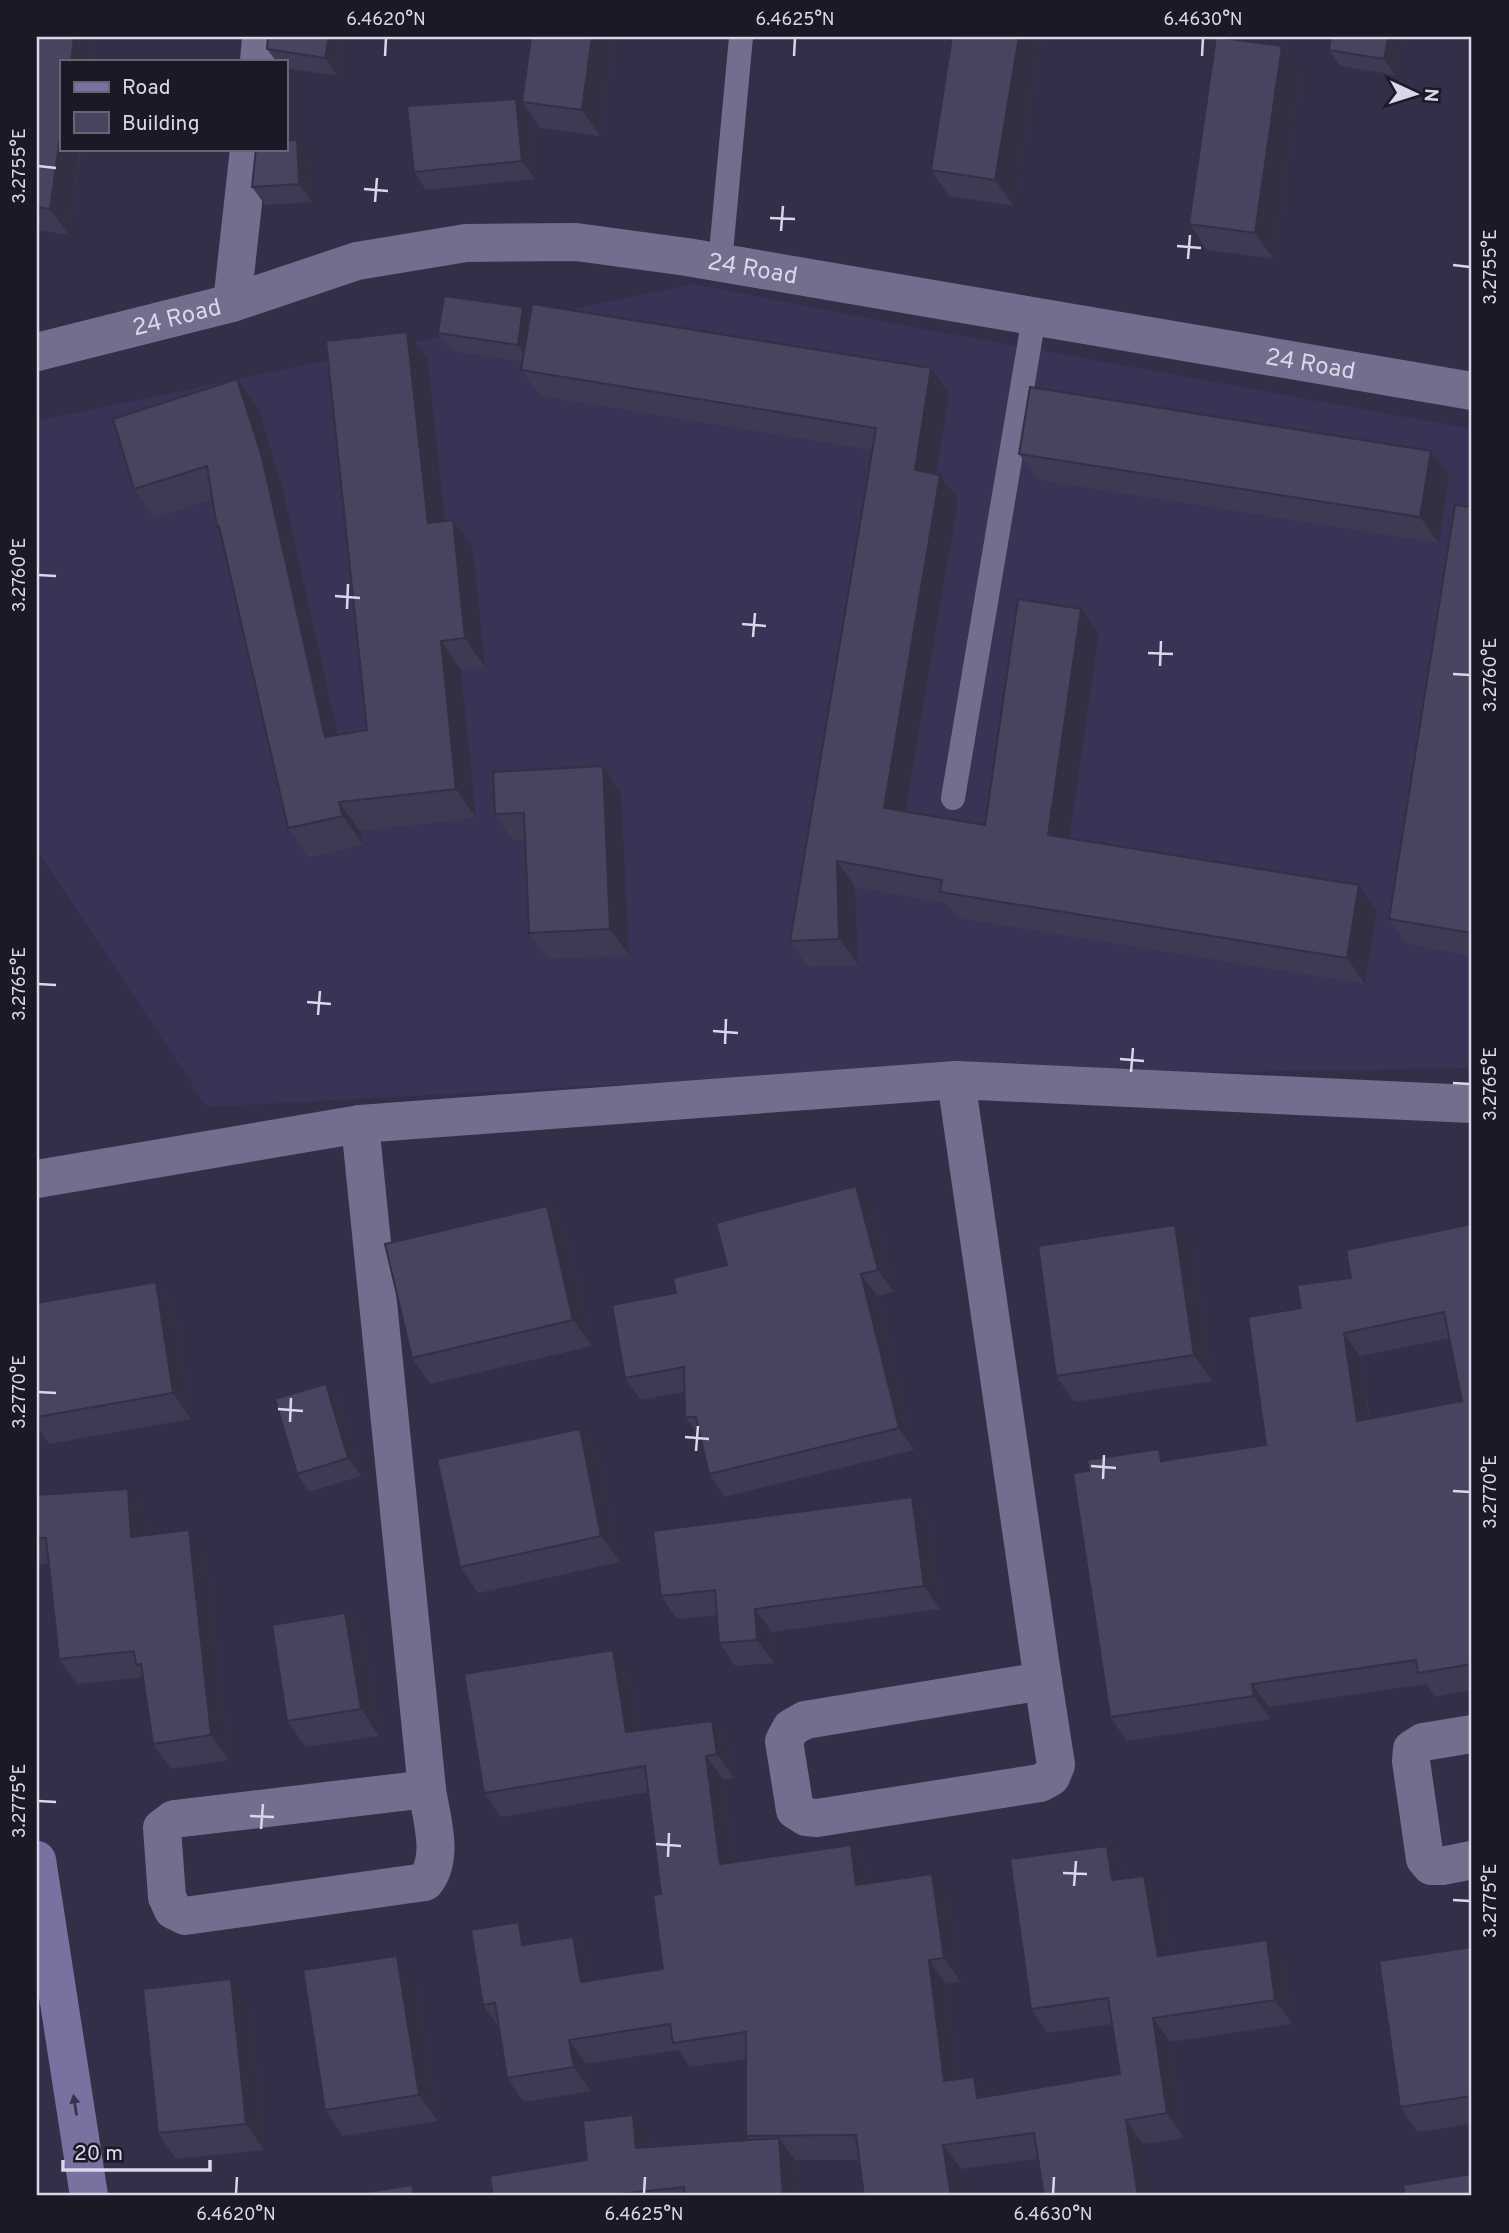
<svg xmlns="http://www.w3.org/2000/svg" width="1509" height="2233" font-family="Overpass,sans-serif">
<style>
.built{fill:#383455}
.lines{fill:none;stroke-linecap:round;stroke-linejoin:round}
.lane{stroke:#726e8d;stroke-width:24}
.street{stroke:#726e8d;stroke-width:38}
.secondary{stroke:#7972a0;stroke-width:38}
.wall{fill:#3d3a53;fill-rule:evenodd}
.shaded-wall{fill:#323043}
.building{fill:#474460;stroke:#323043;stroke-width:2;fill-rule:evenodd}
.oneway{fill:#36344a}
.ticks{fill:none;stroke:#d9d7e9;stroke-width:2.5}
.labels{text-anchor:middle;stroke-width:6;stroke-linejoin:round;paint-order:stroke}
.street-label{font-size:24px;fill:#d9d7e9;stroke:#1a1925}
.neatline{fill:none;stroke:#d9d7e9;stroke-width:2.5}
.ticks-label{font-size:18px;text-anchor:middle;fill:#d9d7e9}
</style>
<rect width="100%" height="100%" fill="#322f49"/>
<!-- built -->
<polygon class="built" points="694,284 902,325 1472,429 1472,1068 686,1081 207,1107 37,850 37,421"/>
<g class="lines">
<!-- lane -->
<g class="lane">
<polyline points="720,263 741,37"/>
<polyline points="953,798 1034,317"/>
</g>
<!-- street -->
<g class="street">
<polyline points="259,61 261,37"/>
<polyline points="232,303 249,149"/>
<path id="s1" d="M 37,352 L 232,303 L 357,261 L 466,243 L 576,242 L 687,257 L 1472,391"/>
<polyline points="956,1080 1043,1681"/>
<polyline points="360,1124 427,1789"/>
<polyline points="37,1179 360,1124 956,1080 1472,1104"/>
<polygon points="1043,1681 1056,1765 1051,1777 1040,1783 817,1818 806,1817 795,1810 784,1741 791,1728 805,1720"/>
<polyline points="1472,1734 1423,1742 1412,1749 1411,1761 1425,1859 1431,1866 1442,1866 1472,1860"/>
<path d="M 427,1789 C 431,1818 445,1857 425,1882 L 185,1916 L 173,1910 L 167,1897 L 162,1828 L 174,1819 Z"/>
</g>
<!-- secondary -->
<polyline class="secondary" points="37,1860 89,2196"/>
</g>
<!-- wall -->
<g class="wall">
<polygon points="37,37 96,37 69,235 37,230"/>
<polygon points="344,37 338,76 285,68 285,61 276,61 267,49"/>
<polygon points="531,37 614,37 600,136 540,128 522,102"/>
<polygon points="952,37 1041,37 1014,206 949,196 931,170"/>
<polygon points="1402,37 1395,75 1340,66 1329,50"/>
<polygon points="1301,72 1274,259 1207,250 1189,224"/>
<polygon points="529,117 535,179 426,190 414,172"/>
<polygon points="297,140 309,158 312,202 265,205 252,187"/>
<polygon points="530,317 949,394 937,474 940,475 958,500 906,812 985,825 1081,609 1099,634 1069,838 1359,885 1377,911 1365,984 958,918 948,904 855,887 858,965 808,967 790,941 872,450 540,396 521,370 523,362 451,351 438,333"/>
<polygon points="428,360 445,521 453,520 473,549 485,667 461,670 476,818 360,831 363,845 308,857 288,828 220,532 217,527 212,500 154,518 134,489 237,379 258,408 282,486 338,735 367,730"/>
<polygon points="1431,451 1449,477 1439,543 1038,480 1019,454"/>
<polygon points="1472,507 1472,956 1406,944 1389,919"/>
<polygon points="621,792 629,955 548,959 529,933 525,840 513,840 495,814"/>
<polygon points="547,1206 565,1232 592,1346 430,1384 412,1358"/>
<polygon points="872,1208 894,1292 877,1296 914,1450 725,1497 709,1474 701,1439 685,1417 684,1392 641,1400 625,1378 727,1265"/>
<path d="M 1472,1224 L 1472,1690 L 1435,1697 L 1426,1684 L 1269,1707 L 1271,1719 L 1127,1741 L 1110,1717 L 1167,1460 L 1266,1445 L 1301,1308 L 1351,1278 ZM 1449,1338 L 1462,1401 L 1370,1419 L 1360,1356 Z"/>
<polygon points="1193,1252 1212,1381 1075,1402 1056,1376"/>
<polygon points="156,1282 174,1309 191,1419 49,1444 37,1427 37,1303"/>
<polygon points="326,1384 338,1402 361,1476 309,1492 297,1474"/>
<polygon points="580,1429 598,1455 620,1562 478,1593 460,1567"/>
<polygon points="128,1489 145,1514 146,1535 206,1555 229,1760 171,1769 153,1744 143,1677 77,1684 59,1659 49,1564 37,1565 37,1495"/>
<polygon points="912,1497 928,1520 940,1609 772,1632 774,1663 735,1666 719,1643 717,1615 677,1619 661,1596"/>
<polygon points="345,1613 364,1639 379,1736 306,1747 287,1721"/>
<polygon points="630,1674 639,1730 712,1721 729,1745 734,1778 723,1780 734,1862 851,1845 868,1870 870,1883 949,1898 961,1982 946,1984 958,2079 974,2077 988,2096 1120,2074 1112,2024 1048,2033 1031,2009 1107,1846 1124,1870 1125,1878 1161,1900 1171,1954 1267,1940 1284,1964 1292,2024 1170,2042 1184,2138 1038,2159 961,2169 859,2160 795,2160 797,2163 799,2196 493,2196 587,2160 650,2140 651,2147 749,2140 746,2136 746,2059 690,2067 678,2050 586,2064 591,2091 524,2102 507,2078 499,2027 483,2005 534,1943 573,1937 590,1961 593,1980 663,1969 661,1894 648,1792 501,1817 484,1793"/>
<polygon points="1472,1947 1472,2124 1418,2132 1400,2107"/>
<polygon points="416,1982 438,2121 343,2136 325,2110"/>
<polygon points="250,2006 264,2150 176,2159 158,2133"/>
</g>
<!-- shaded-wall -->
<g class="shaded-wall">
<polygon points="74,37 96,37 92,61 71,61"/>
<polygon points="329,37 344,37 338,76 325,58"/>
<polygon points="592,37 614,37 600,136 582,110"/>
<polygon points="1019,37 1041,37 1014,206 995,180"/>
<polygon points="1388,37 1402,37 1395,75 1384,59"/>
<polygon points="1282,46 1301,72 1274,259 1255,233"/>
<polygon points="516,99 529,117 535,179 522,161"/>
<polygon points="61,130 61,149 80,149 69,235 50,209"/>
<polygon points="297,140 309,158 312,202 299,184"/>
<polygon points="523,307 535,325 530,363 518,345"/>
<polygon points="407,332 428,360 448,551 428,523"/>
<polygon points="931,368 949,394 933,496 915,470"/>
<polygon points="237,379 258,408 282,486 345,766 325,737"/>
<polygon points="1431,451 1449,477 1439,543 1420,517"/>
<polygon points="940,475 958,500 902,834 884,808"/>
<polygon points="453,520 473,549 485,667 465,638"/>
<polygon points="1081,609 1099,634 1066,861 1048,835"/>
<polygon points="441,641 461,670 476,818 456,789"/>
<polygon points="603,766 621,792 629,955 610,929"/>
<polygon points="339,802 360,831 363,845 343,816"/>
<polygon points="837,861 855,887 858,965 839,939"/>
<polygon points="1359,885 1377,911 1365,984 1347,958"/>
<polygon points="856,1186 872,1208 894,1292 878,1270"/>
<polygon points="547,1206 565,1232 592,1346 573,1320"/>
<polygon points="1175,1225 1193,1252 1212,1381 1194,1355"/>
<polygon points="861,1274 877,1296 914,1450 899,1428"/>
<polygon points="156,1282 174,1309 191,1419 173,1393"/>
<polygon points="1344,1333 1360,1356 1373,1445 1357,1421"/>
<polygon points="326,1384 338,1402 361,1476 348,1458"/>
<polygon points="580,1429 598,1455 620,1562 601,1536"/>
<polygon points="1159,1449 1176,1473 1161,1461"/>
<polygon points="128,1489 145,1514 148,1562 131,1537"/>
<polygon points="912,1497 928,1520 940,1609 924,1586"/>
<polygon points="189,1530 206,1555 229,1760 211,1735"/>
<polygon points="755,1609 772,1632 774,1663 757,1640"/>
<polygon points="345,1613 364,1639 379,1736 361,1709"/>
<polygon points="613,1650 630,1674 643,1756 626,1732"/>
<polygon points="1252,1684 1269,1707 1271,1719 1254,1696"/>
<polygon points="712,1721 729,1745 734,1778 717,1754"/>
<polygon points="706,1756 723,1780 737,1888 720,1864"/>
<polygon points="851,1845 868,1870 873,1909 856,1885"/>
<polygon points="1107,1846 1124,1870 1129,1905 1112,1880"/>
<polygon points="932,1874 949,1898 961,1982 944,1958"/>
<polygon points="1144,1876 1161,1900 1175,1980 1158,1956"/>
<polygon points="519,1922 536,1946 522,1945"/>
<polygon points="573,1937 590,1961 598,2007 581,1982"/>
<polygon points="1267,1940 1284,1964 1292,2024 1275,2000"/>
<polygon points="397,1956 416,1982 438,2121 419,2095"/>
<polygon points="929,1960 946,1984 961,2106 944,2081"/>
<polygon points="231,1979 250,2006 264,2150 246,2124"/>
<polygon points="1153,2018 1170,2042 1184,2138 1167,2113"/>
<polygon points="569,2040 586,2064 591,2091 574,2067"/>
<polygon points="974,2077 991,2101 977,2098"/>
<polygon points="633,2115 650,2140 654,2173 636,2148"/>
<polygon points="1126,2120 1143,2144 1151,2196 1138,2196"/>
<polygon points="779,2138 797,2163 799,2196 783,2196"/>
<polygon points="943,2145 961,2169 964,2196 951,2196"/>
<polygon points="412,2185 420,2196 414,2196"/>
</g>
<!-- building -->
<g class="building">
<polygon points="37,37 74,37 71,61 61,61 61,130 50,209 37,207"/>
<polygon points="268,37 329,37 325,58 267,49"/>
<polygon points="531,37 592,37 582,110 522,102"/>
<polygon points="952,37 1019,37 995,180 931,170"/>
<polygon points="1216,37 1282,46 1255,233 1189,224"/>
<polygon points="1331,37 1388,37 1384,59 1329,50"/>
<polygon points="516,99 522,161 414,172 407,106"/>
<polygon points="297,140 299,184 252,187 256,149 285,149 285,141"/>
<polygon points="444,296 523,307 518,345 438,333"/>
<polygon points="532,304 931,368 915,470 940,475 884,808 985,825 1018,599 1081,609 1048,835 1359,885 1347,958 940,892 942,880 837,861 839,939 790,941 876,428 521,370"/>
<polygon points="407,332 428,523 453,520 465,638 441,641 456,789 339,802 343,816 288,828 219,526 217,527 207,466 134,489 113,419 237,379 262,457 325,737 367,730 326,341"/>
<polygon points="1030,387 1431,451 1420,517 1019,454"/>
<polygon points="1455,505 1472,507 1472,933 1389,919"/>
<polygon points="603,766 610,929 529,933 524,813 495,814 493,772"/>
<polygon points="856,1186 878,1270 861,1274 899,1428 709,1474 696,1417 685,1417 684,1367 625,1378 612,1305 676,1293 673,1278 727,1265 716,1223"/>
<polygon points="547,1206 573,1320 412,1358 385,1244"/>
<path d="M 1472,1224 L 1472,1664 L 1418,1673 L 1416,1660 L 1252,1684 L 1254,1696 L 1110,1717 L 1073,1473 L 1089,1471 L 1087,1460 L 1159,1449 L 1161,1461 L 1266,1445 L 1248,1317 L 1301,1308 L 1297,1285 L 1351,1278 L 1346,1250 ZM 1444,1312 L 1462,1401 L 1357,1421 L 1344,1333 Z"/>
<polygon points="1175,1225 1194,1355 1056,1376 1038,1246"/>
<polygon points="156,1282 173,1393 37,1417 37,1303"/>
<polygon points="326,1384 348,1458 297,1474 275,1399"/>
<polygon points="580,1429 601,1536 460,1567 437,1459"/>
<polygon points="128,1489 131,1537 189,1530 211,1735 153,1744 141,1664 136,1665 134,1651 59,1659 46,1538 37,1538 37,1495"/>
<polygon points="912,1497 924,1586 755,1609 757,1640 719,1643 715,1590 661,1596 653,1531"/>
<polygon points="345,1613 361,1709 287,1721 272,1625"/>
<polygon points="613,1650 626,1732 712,1721 717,1754 706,1756 720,1864 851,1845 856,1885 932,1874 944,1958 929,1960 944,2081 974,2077 977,2098 1120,2074 1108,1998 1031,2009 1010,1859 1107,1846 1112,1880 1144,1876 1158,1956 1267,1940 1275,2000 1153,2018 1167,2113 1126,2120 1138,2196 1044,2196 1034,2133 943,2145 951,2196 864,2196 856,2135 746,2136 746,2032 673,2043 670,2024 569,2040 574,2067 507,2078 495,2003 483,2005 471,1930 519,1922 522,1945 573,1937 581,1982 663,1969 653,1895 661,1894 645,1766 484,1793 464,1674"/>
<polygon points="1472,1947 1472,2096 1400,2107 1379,1961"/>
<polygon points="397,1956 419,2095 325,2110 303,1970"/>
<polygon points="231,1979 246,2124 158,2133 143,1989"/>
<polygon points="633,2115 636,2148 779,2138 783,2196 685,2196 684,2187 601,2196 493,2196 490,2176 587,2160 583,2121"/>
<polygon points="1472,2174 1472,2196 1405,2196 1403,2185"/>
<polygon points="412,2185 414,2196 341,2196"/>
</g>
<!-- one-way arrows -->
<defs><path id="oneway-solid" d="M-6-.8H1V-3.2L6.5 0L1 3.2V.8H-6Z" transform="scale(1.75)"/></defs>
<use class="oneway" href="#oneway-solid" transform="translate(75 2105) rotate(-99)"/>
<!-- ticks -->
<path class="ticks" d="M 385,56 L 386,38M 794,56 L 795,38M 1202,56 L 1203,38M 38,166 L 56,168M 364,189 L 388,191M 375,202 L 377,178M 770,218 L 795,219M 781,231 L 783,206M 1177,246 L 1201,248M 1188,259 L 1190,235M 1453,265 L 1470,267M 38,575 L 56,576M 335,596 L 360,598M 347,609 L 348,584M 742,624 L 766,626M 753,637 L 755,613M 1148,653 L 1173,654M 1160,666 L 1161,641M 1453,674 L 1470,675M 38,984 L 56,985M 307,1002 L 331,1004M 318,1015 L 320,991M 713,1031 L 738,1033M 725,1044 L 726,1019M 1120,1059 L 1144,1061M 1131,1072 L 1133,1048M 1453,1083 L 1470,1084M 38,1392 L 56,1393M 278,1409 L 303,1411M 290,1422 L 291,1398M 685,1437 L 709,1439M 696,1451 L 698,1426M 1091,1466 L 1116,1468M 1103,1479 L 1104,1455M 1453,1491 L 1470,1492M 38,1801 L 56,1802M 250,1816 L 274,1817M 261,1829 L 263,1804M 656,1844 L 681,1846M 668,1857 L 669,1833M 1063,1873 L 1087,1874M 1074,1886 L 1076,1861M 1453,1900 L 1470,1901M 236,2194 L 237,2177M 644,2194 L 645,2177M 1053,2194 L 1054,2177"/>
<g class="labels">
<!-- street labels -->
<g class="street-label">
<text dy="8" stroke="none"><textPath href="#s1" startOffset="732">24 Road</textPath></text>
<text dy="8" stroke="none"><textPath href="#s1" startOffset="144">24 Road</textPath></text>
<text dy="8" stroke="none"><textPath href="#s1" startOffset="1298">24 Road</textPath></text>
</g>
</g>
<!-- border -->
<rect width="1509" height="2233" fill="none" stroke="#1a1925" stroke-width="77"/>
<!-- legend -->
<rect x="60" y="60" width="228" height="91" fill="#1a1925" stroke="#666573" stroke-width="2"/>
<rect x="74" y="82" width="35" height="10" fill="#7972a0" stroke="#666573" stroke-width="2"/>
<text x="122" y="94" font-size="21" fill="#d9d7e9">Road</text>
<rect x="74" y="112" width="35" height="21" fill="#474460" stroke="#666573" stroke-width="2"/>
<text x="122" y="130" font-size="21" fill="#d9d7e9">Building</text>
<!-- north arrow -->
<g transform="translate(1415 94) rotate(94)" stroke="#1a1925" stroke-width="5" paint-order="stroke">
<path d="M0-5L12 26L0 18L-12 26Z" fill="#d9d7e9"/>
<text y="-10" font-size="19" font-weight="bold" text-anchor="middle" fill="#d9d7e9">N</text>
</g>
<!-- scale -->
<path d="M63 2160v10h147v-10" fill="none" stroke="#d9d7e9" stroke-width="3.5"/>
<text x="74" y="2160" font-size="21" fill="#d9d7e9" stroke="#1a1925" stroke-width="5" paint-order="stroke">20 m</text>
<rect x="38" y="38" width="1432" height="2156" class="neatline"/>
<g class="ticks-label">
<text x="386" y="25">6.4620°N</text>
<text x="795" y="25">6.4625°N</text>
<text x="1203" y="25">6.4630°N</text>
<text transform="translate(19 166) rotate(-90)" y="6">3.2755°E</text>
<text transform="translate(1490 267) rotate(-90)" y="6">3.2755°E</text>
<text transform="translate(19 575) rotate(-90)" y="6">3.2760°E</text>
<text transform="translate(1490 675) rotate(-90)" y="6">3.2760°E</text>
<text transform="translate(19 984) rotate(-90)" y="6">3.2765°E</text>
<text transform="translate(1490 1084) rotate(-90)" y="6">3.2765°E</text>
<text transform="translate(19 1392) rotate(-90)" y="6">3.2770°E</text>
<text transform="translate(1490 1492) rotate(-90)" y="6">3.2770°E</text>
<text transform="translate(19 1801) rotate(-90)" y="6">3.2775°E</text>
<text transform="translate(1490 1901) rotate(-90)" y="6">3.2775°E</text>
<text x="236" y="2220">6.4620°N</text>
<text x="644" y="2220">6.4625°N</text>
<text x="1053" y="2220">6.4630°N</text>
</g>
</svg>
